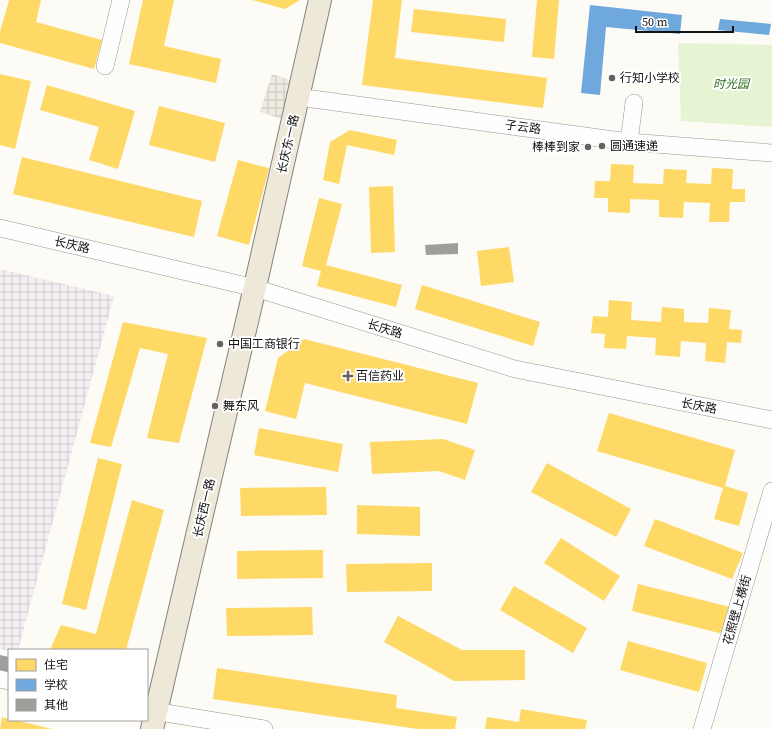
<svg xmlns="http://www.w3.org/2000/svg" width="772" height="729" font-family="'Source Serif 4','Noto Sans SC',serif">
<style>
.industrial{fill:url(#industrial-grid)}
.park{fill:#e6f4d3}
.plaza{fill:url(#plaza-grid)}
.homes{fill:#ffd966}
.schools{fill:#6fa8dc}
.building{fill:#a09e9a}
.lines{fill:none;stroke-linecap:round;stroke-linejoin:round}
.minor-casing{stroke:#969693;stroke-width:18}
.major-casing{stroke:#848380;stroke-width:24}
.minor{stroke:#fffefe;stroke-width:17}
.major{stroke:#eee8d9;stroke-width:22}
.poi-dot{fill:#636260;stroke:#fff;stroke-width:1.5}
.labels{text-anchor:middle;stroke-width:4;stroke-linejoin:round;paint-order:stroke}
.poi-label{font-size:12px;fill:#101010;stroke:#fff;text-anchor:start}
.park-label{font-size:12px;font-style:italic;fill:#2b6f18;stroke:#fff}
.street-label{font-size:12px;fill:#101010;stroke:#fff}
</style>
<defs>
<pattern id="industrial-grid" width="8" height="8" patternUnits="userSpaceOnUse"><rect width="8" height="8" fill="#f4eef2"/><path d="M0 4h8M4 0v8" fill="none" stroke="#d0cbce"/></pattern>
<pattern id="plaza-grid" width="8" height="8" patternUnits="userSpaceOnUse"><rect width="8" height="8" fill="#edeae0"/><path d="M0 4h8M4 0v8" fill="none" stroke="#cac8bf"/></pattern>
</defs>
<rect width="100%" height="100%" fill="#fcfbf5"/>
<!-- industrial -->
<polygon class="industrial" points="0,269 114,296 18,650 9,651 0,649"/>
<!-- park -->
<polygon class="park" points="678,43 772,45 772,127 681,121"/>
<!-- plaza -->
<polygon class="plaza" points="272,74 296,82 285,120 260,112"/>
<!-- homes -->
<g class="homes">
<polygon points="9,0 41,0 36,22 102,40 94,69 0,43 0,32"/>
<polygon points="143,0 174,0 164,46 221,59 216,83 129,64"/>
<polygon points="252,0 300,0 285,9"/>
<polygon points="373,0 402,0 395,58 547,78 543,108 362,85"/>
<polygon points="537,0 559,0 554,59 532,57"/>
<polygon points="414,9 506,19 504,42 411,32"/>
<polygon points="0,74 31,81 15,149 0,145"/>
<polygon points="47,85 135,111 118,169 89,160 99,127 40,110"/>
<polygon points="159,106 225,123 215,162 149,145"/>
<polygon points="350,130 397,140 394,155 347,145 339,184 323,180 330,142"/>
<polygon points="22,157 202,201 194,237 13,194"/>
<polygon points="238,160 269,168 249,245 217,236"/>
<polygon points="611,164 634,165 633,183 663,184 664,169 687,170 686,183 711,184 712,168 733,169 732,189 745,189 745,202 730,202 729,222 709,222 710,203 684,202 683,218 659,217 659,200 630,199 630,213 608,212 608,198 594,198 595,181 610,181"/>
<polygon points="393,186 395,252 371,253 369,187"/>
<polygon points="319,198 342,204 326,265 402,285 396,307 317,286 321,271 302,266"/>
<polygon points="509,247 514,282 481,286 477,251"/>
<polygon points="422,285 540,322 533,346 415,309"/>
<polygon points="609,300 632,302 631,320 661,322 662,307 684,309 684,322 708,323 709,308 731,310 729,329 742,330 741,343 727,342 725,363 705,361 706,343 681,341 680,357 655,355 656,338 627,336 626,349 604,348 605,334 591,333 593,316 608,317"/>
<polygon points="123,322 207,338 179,443 147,438 168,354 140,348 111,447 90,443"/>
<polygon points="304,339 478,383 467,424 305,383 296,419 265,411 278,358"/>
<polygon points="609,413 735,450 725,486 748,493 739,526 714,519 723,488 597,451"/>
<polygon points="259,428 343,444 338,472 254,455"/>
<polygon points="443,439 475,450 465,480 439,471 372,474 370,442"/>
<polygon points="98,458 122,464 86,610 62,604"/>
<polygon points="547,463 631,509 616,537 531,492"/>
<polygon points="326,487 327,515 241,516 240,488"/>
<polygon points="132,500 164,510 126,650 50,650 61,625 96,634"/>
<polygon points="357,505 420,507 420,536 357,534"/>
<polygon points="655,519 743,553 732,579 644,546"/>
<polygon points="561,538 620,576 604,601 544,563"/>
<polygon points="323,550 323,578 237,579 237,551"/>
<polygon points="432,563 432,591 347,592 346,564"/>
<polygon points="638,584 730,607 723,634 632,611"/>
<polygon points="514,586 587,628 573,653 500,610"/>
<polygon points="312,607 313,635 227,636 226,608"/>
<polygon points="398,616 462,650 525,650 525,680 454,681 384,642"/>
<polygon points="628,641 707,663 699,692 620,670"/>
<polygon points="217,668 397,695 396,708 457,717 455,729 418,729 213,699"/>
<polygon points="521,709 587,720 585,729 485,729 487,717 519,722"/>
<polygon points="2,717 9,719 9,720 15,720 52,729 0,729"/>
</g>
<!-- schools -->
<g class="schools">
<polygon points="590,5 682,15 680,34 606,27 600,95 581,93"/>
<polygon points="720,19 771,24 769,35 718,30"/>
</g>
<!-- building -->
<g class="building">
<polygon points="458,243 458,254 426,255 425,245"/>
<polygon points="0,655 9,657 9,674 0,671"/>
</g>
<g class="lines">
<!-- minor casing -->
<g class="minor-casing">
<g id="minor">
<polyline points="105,66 121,0"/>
<polyline points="298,97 629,142 772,153"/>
<polyline points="629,142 634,103"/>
<polyline points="0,228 255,288 515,369 772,420"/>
<polyline points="0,679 9,681"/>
<polyline points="147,710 264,729"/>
<polyline points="702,729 772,491"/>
</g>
</g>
<!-- major casing -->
<g class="major-casing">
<polyline id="major" points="152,729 252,300 320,0"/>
</g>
<!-- minor -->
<use href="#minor" class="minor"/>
<!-- major -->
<use href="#major" class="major"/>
</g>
<!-- markers -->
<g class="poi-dot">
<circle cx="612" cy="78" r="4"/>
<circle cx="602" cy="146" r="4"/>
<circle cx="588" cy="147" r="4"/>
<circle cx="220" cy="344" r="4"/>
<path d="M346 370h4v4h4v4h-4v4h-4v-4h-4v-4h4z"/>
<circle cx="215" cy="406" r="4"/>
</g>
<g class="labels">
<!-- poi labels -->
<g class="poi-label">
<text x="620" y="82">行知小学校</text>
<text x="610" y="150">圆通速递</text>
<text x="580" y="151" text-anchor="end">棒棒到家</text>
<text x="228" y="348">中国工商银行</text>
<text x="356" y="380">百信药业</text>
<text x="223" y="410">舞东风</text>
</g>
<!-- park labels -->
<g class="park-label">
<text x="731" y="88">时光园</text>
</g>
<!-- street labels -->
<g class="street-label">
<text transform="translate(523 127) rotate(8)" y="4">子云路</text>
<text transform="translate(288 144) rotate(-77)" y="4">长庆东一路</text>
<text transform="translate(72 245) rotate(13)" y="4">长庆路</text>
<text transform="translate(385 329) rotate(17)" y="4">长庆路</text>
<text transform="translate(699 406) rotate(11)" y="4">长庆路</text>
<text transform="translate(204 508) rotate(-77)" y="4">长庆西一路</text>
<text transform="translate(737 610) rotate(-74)" y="4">花照壁上横街</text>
</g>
</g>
<!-- legend -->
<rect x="8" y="649" width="140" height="72" fill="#ffffff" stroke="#9f9f9f"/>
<rect x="16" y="659" width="20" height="12" fill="#ffd966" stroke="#9f9f9f"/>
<text x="44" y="669" font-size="12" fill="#101010">住宅</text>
<rect x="16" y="679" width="20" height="12" fill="#6fa8dc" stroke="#9f9f9f"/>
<text x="44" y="689" font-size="12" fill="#101010">学校</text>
<rect x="16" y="699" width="20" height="12" fill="#a09e9a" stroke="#9f9f9f"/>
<text x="44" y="709" font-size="12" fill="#101010">其他</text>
<!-- scale -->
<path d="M636 26v6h97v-6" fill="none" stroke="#101010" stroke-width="2"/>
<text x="642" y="26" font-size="12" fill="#101010" stroke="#ffffff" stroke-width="3" paint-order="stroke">50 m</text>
</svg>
